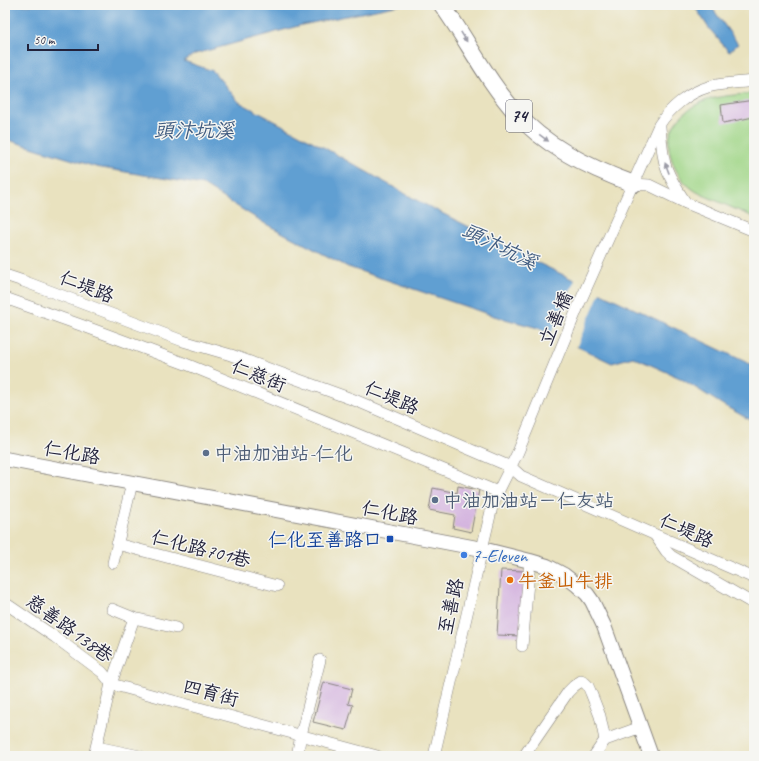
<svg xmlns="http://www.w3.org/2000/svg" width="759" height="761" font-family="Caveat,'LXGW WenKai TC',sans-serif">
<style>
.green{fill:#a0d687;stroke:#617c61}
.water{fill:#609fd2;stroke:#416086}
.pier{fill:#e9e2bf}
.building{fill:#d4b4df}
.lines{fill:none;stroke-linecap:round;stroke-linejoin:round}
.minor-casing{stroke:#86827d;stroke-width:12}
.major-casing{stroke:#86827d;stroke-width:16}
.highway-casing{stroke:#86827d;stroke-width:18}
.minor{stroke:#fff;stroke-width:11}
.major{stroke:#fff;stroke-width:14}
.highway{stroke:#fff;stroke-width:16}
.oneway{fill:#9c9ca7}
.service-dot{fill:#5c6f8a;stroke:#f6f6f2;stroke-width:1.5}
.transit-dot{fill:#1a4fb4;stroke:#f6f6f2;stroke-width:1.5}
.shop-dot{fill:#3f7fe0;stroke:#f6f6f2;stroke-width:1.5}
.food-dot{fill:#e8710a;stroke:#f6f6f2;stroke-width:1.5}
.labels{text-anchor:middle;stroke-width:3;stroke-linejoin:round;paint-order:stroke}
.shield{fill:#f6f6f2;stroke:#626272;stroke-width:1}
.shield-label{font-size:18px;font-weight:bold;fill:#22223b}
.street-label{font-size:19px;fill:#22223b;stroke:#f6f6f2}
.service-label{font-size:19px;fill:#4e5e75;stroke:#f6f6f2;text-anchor:start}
.transit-label{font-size:19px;fill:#164399;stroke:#f6f6f2;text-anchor:end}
.shop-label{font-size:19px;fill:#366cbe;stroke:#f6f6f2;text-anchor:start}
.food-label{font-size:19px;fill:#c56008;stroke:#f6f6f2;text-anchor:start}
.water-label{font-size:20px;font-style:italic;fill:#3e5a7f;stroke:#f6f6f2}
</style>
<rect width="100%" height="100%" fill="#f6f6f2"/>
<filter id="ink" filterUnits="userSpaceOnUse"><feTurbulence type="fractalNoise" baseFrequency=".025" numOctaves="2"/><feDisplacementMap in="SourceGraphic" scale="8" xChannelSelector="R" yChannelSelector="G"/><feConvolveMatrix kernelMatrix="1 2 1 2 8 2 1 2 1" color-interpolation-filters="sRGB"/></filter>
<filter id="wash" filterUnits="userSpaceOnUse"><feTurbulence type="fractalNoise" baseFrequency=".012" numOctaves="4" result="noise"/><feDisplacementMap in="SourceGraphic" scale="16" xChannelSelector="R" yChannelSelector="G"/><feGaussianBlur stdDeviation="0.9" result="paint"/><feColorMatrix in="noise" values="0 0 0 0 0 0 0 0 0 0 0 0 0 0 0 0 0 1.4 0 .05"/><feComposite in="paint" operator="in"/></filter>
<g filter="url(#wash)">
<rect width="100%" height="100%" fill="#e9e2bf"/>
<!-- green -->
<path class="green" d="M 754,93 L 754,217 C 742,212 730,207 717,201 C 708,197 698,194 690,187 C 679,178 674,168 670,154 C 663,127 687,105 711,99 C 725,95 740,95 754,93 Z"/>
<!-- water -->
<g class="water">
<polygon points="5,5 400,5 302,25 195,54 184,61 213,71 239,102 323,147 418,201 499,242 530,259 754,366 754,422 723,405 680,378 633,357 612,363 538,328 494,316 348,267 264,223 203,185 96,167 5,139"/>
<polygon points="694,5 710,5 738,44 729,52 708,27"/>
</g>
<!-- pier -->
<polygon class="pier" points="576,278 601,290 576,348 550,336"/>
<g id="blocks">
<!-- building -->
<g class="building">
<polygon points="754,100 754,117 723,123 721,105"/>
<polygon points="458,486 479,490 471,532 453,528 455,515 429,510 433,488 457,493"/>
<polygon points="501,570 524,571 520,636 497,635"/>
<polygon points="324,682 352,689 348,704 353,705 346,730 313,722"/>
</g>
</g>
</g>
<g filter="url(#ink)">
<use href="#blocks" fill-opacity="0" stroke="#86827d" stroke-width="1"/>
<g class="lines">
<!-- minor casing -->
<g class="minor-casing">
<g id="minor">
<path d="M 660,127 C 661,139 662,152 665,164 C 669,178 678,191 686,203"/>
<polyline points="634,184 649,185 686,203 754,231"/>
<polyline points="5,275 23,281 183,341 231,355 357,401 511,467 521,476 754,578"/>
<polyline points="5,298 89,328 186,364 498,492"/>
<polyline points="655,535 666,551 671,556 754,604"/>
<polyline points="117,544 277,586"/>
<polyline points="113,563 132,483"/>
<polyline points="5,603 55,637 102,672 107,678 111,684"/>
<polyline points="112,609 134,618 176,628"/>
<polyline points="522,646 530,561"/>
<polyline points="111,684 377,756"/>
<polyline points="97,747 140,756"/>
<polyline points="94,756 111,684 134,618"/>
<polyline points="297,756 301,735 320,660"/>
<path d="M 434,756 L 482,549 L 492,507 L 498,492 L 518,452 L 580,302 L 659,125 C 670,108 688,93 708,87 C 722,83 739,83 754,81"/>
<polyline points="524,756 568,692 574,686 581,681 585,683 588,686 591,693 600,716 605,740"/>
<polyline points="594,756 605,740 641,727"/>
</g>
</g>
<!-- major casing -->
<g class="major-casing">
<polyline id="major" points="5,459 419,537 482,549 530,561 547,566 564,575 577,585 587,594 592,601 604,626 651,756"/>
</g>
<!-- highway casing -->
<g class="highway-casing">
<path id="highway" d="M 442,5 C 468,41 487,81 517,114 C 546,147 592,169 634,184"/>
</g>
<!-- minor -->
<use href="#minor" class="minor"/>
<!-- major -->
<use href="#major" class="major"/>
<!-- highway -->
<use href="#highway" class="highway"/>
</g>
<!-- one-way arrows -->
<defs><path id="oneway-solid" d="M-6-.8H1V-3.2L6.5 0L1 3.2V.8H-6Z"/></defs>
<g class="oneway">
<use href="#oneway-solid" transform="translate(464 37) rotate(58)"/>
<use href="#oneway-solid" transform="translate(544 138) rotate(36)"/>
<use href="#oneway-solid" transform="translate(667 168) rotate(-111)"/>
</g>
</g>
<!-- markers -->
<g class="service-dot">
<circle cx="206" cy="453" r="4"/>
<circle cx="435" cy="500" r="4"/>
</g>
<rect class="transit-dot" x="386" y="535" width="8" height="8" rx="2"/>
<circle class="shop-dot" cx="464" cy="555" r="4"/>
<circle class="food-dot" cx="510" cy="580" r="4"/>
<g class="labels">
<!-- shield labels -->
<rect class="shield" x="506" y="100" width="26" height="32" rx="3"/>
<g class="shield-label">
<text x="519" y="122">74</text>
</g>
<!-- street labels -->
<g class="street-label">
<text transform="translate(87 286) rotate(21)" y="7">仁堤路</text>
<text transform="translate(555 318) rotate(-67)" y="7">立善橋</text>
<text transform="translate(259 375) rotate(22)" y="7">仁慈街</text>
<text transform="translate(392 397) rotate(23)" y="7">仁堤路</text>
<text transform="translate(72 452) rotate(10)" y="7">仁化路</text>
<text transform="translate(390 512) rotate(11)" y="7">仁化路</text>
<text transform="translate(687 530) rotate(24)" y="7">仁堤路</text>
<text transform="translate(201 548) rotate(14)" y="7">仁化路701巷</text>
<text transform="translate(450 606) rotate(-77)" y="7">至善路</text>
<text transform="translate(70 628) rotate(36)" y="7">慈善路138巷</text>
<text transform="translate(211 692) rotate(15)" y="7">四育街</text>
</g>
<!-- service labels -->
<g class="service-label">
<text x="214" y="460">中油加油站-仁化</text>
<text x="443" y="507">中油加油站－仁友站</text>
</g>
<!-- transit labels -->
<g class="transit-label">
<text x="382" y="546">仁化至善路口</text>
</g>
<!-- shop labels -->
<g class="shop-label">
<text x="472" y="562">7-Eleven</text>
</g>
<!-- food labels -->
<g class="food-label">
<text x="518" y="587">牛釜山牛排</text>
</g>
<!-- water labels -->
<g class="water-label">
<text x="194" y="137">頭汴坑溪</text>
<text transform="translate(500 246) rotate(26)" y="7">頭汴坑溪</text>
</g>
</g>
<!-- margin -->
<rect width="759" height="761" fill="none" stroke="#f6f6f2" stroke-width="20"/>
<!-- scale -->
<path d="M28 44v6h70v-6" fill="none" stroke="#22223b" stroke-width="2"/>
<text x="34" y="44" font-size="12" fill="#22223b" stroke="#f6f6f2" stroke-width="3" paint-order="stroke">50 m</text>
</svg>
